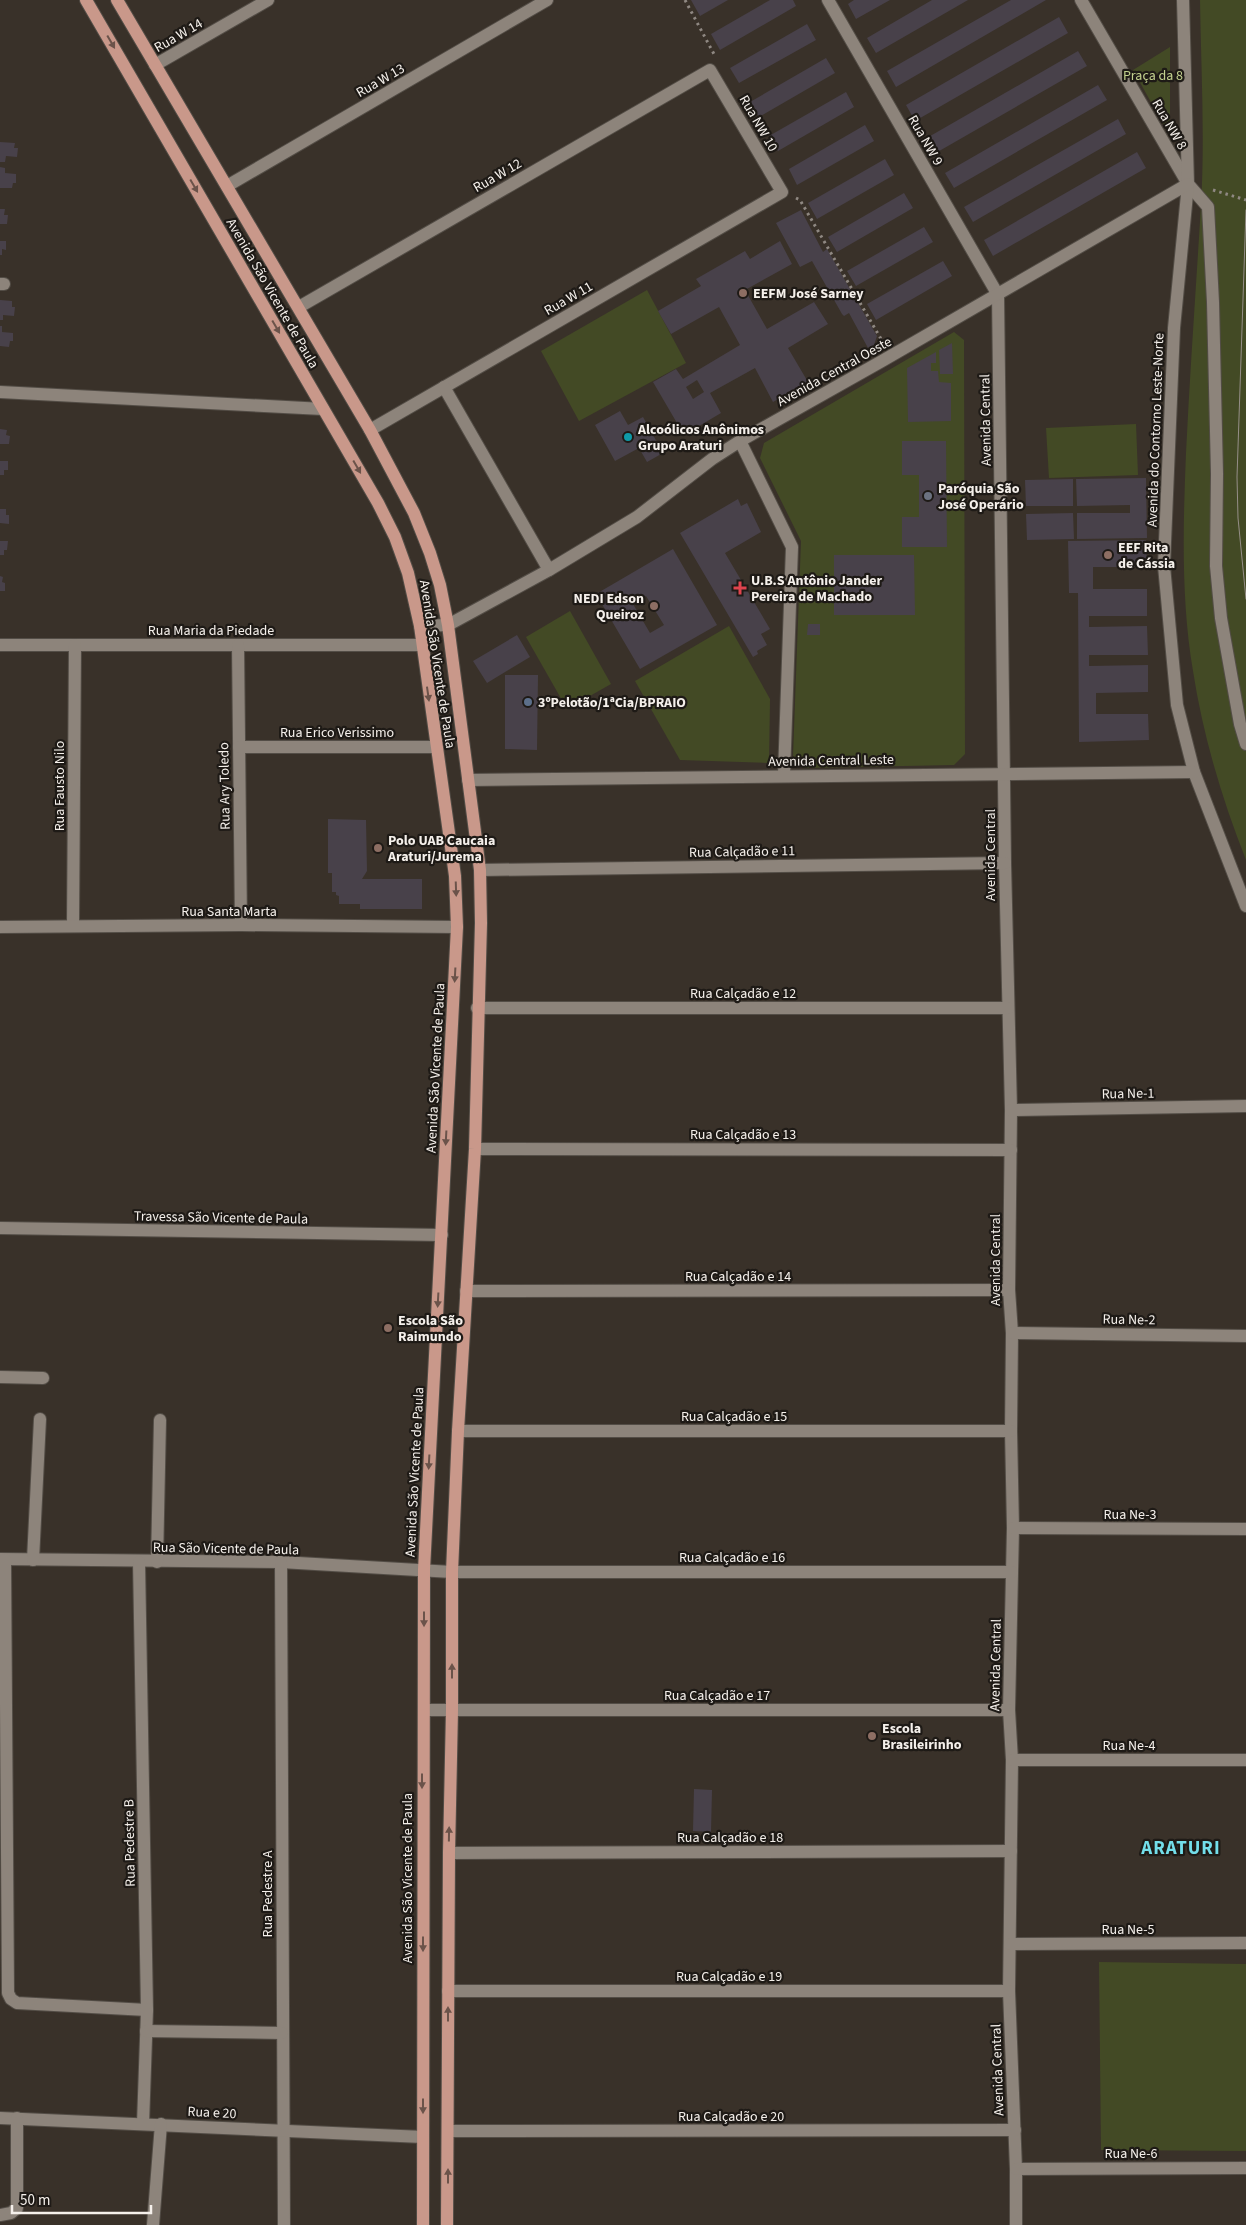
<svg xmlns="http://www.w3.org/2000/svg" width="1246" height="2225" font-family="'Source Sans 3',sans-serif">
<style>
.green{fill:#434a25}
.building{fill:#48414a;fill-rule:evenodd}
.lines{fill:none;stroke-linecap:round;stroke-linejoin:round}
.minor-casing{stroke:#534d46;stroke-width:14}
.major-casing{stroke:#534d46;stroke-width:14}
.path{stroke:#8f8882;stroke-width:3;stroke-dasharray:2.5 4;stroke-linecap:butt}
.minor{stroke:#8d847b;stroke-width:12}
.major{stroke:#c9988a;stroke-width:12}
.tram{stroke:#968f89;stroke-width:1}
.oneway{fill:#6b534a}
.education-dot{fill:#8d6e63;stroke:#1e1a16;stroke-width:2}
.culture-dot{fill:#0f9aa8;stroke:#1e1a16;stroke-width:2}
.worship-dot{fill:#6b7280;stroke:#1e1a16;stroke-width:2}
.health-dot{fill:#e0444e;stroke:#1e1a16;stroke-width:2}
.service-dot{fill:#5c6f8a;stroke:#1e1a16;stroke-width:2}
.labels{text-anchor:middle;stroke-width:4.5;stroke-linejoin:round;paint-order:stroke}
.street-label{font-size:14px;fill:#f5f0eb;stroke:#1e1a16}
.park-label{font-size:14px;fill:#c3d18e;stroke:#1e1a16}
.poi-label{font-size:14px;font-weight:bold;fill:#f5f0eb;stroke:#1e1a16;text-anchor:start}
.district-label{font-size:19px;font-weight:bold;letter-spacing:1px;fill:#73deea;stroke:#1e1a16}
</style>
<rect width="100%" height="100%" fill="#393129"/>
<!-- green -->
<g class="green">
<path d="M 1200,0 L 1246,0 L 1246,860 C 1222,799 1203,736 1193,671 C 1181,600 1183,526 1186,453 C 1190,371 1196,288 1201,205 C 1205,137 1201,68 1200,0 Z"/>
<polygon points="1170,47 1170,136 1133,70"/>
<polygon points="647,290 686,363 579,421 541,351"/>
<polygon points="954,332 964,340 965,754 954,765 804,768 793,756 801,541 760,458 764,443"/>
<polygon points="1136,424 1138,475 1049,478 1046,428"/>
<polygon points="570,611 611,684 567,709 526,637"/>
<polygon points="729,626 770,699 769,763 680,760 635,681"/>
<polygon points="1099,1962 1246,1964 1246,2151 1101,2150"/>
</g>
<!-- building -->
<g class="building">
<polygon points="691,0 728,0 700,16"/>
<polygon points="770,0 793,0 796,6 720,50 711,34"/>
<polygon points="854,0 890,0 856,19 848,4"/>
<polygon points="932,0 968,0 876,53 867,38"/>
<polygon points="1011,0 1046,0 896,87 887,71"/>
<polygon points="1059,17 1068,33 915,121 906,105"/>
<polygon points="807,24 816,40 739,83 730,68"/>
<polygon points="1078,51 1087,66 934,154 925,139"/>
<polygon points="826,58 835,73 759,117 750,102"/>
<polygon points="1098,85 1107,100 954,188 945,173"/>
<polygon points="846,92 854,107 778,151 769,136"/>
<polygon points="1118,119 1126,134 973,222 964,207"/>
<polygon points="865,125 874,141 797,185 789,169"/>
<polygon points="0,142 15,143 14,148 18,148 17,157 6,156 5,162 0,162"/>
<polygon points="1137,152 1146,168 993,256 984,240"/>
<polygon points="885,159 894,175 817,219 808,203"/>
<polygon points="0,167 5,168 5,173 16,174 16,183 13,183 12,188 0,188"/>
<polygon points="904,193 913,208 837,252 828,237"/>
<polygon points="0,209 5,209 4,215 8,215 7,224 0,224"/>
<polygon points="801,210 823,252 827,249 877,336 874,345 868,348 849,313 844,316 842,314 812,261 800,267 776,223"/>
<polygon points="924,227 933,242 856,286 847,271"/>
<polygon points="0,241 6,241 6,250 2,249 2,255 0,255"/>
<path d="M 780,241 L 792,264 L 745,290 L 767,329 L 814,302 L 828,324 L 788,348 L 808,382 L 773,402 L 755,368 L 710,393 L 721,413 L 684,435 L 653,382 L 676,369 L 683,379 L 740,345 L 719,307 L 671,334 L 658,311 L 701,286 L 696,279 L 745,251 L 750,259 ZM 697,380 L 704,392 L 693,399 L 686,387 Z"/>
<polygon points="943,261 952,276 876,320 867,304"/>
<polygon points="0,300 12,301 12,307 15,307 14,316 3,315 3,320 0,320"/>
<polygon points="0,326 2,326 2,332 13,333 13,341 10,341 9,347 0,346"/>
<polygon points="952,343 953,374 940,374 939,350"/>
<polygon points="936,352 936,363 931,363 931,371 938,371 939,382 951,383 951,421 908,422 907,368"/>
<polygon points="620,411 628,425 643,417 663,453 647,462 639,448 615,461 595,425"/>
<polygon points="0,429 7,430 6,435 10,436 9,444 0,444"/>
<polygon points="902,441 946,441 947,547 902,547 902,517 919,517 919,475 902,475"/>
<polygon points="0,461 8,461 8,470 4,470 4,475 0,475"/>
<polygon points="1146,478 1147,538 1077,539 1077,513 1130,513 1130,505 1077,506 1076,479"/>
<polygon points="1073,479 1073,506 1026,506 1025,480"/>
<polygon points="738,499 741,506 747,503 761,532 725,553 770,629 761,634 767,645 757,651 758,654 753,657 680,533"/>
<polygon points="0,509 6,509 6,515 9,515 9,524 0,523"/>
<polygon points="1073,513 1074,539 1027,540 1026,514"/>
<polygon points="1146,540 1147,567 1093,567 1093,589 1147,589 1147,616 1089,616 1089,627 1147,626 1148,655 1089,655 1089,666 1148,665 1148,692 1096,693 1096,714 1148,714 1149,740 1079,742 1078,593 1069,593 1068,541"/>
<polygon points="0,541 8,541 7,550 4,550 4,555 0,555"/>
<path d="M 673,549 L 717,625 L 640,669 L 596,594 ZM 646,596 L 664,625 L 650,633 L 633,604 Z"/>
<polygon points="834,555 914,555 915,615 834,615"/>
<polygon points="0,576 3,577 2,582 5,583 5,591 0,591"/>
<polygon points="808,624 820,624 820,635 807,635"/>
<polygon points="517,635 530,657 487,683 473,661"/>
<polygon points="505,675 538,675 537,750 505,749"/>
<polygon points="328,819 366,820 367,871 362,879 422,879 422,909 360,909 360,904 339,904 339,896 336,895 336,892 332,892 332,873 328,873"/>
<polygon points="694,1789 712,1790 711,1832 693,1831"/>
</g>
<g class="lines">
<!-- minor casing -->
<g class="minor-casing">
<g id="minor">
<polyline points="828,0 998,295 1005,863 1011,1110 1009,1290 1012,1333 1011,1431 1013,1528 1009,1710 1012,1760 1009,1991 1016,2169 1016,2225"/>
<polyline points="1081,0 1188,184 1208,207 1213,302 1217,474 1216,566 1221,618 1240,724 1246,744"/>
<polyline points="1183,0 1188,184 1174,328 1164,566 1177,705 1194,772 1246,906"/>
<polyline points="155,65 268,0"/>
<polyline points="227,186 547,0"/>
<polyline points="0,284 4,284"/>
<polyline points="299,307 710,70 782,192 370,430"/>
<polyline points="444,387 549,570"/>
<polyline points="0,392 323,409"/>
<polyline points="740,441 792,547 784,775"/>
<polyline points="420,626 448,625 549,570 637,517 712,459 740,441 882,361 1188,184"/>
<polyline points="0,645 421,645"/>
<polyline points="238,645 241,925"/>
<polyline points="239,747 436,747"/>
<polyline points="468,780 1194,772"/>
<polyline points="480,870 1005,863"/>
<polyline points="73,926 75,645"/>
<polyline points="0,927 241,925 457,927"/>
<polyline points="477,1008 1008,1008"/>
<polyline points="1011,1110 1246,1106"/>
<polyline points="475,1149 1011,1150"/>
<polyline points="0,1228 442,1235"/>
<polyline points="466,1291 1009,1290"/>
<polyline points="1012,1333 1246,1336"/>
<polyline points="0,1377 43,1378"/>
<polyline points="458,1431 1011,1431"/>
<polyline points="1013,1528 1246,1529"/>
<polyline points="0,1559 281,1562 452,1572 1012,1572"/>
<polyline points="5,1560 8,1993 11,1999 17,2003 147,2010"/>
<polyline points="33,1560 40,1419"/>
<polyline points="139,1562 147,2010 143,2124"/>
<polyline points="157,1562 160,1420"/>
<polyline points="281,1562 284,2225"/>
<polyline points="424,1710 1009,1710"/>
<polyline points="1012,1760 1246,1760"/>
<polyline points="449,1853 1011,1851"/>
<polyline points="1010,1944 1246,1943"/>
<polyline points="448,1991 1009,1991"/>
<polyline points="146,2031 282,2033"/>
<polyline points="0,2118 423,2137"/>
<polyline points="448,2131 1015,2130"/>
<polyline points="1016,2169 1246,2168"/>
<polyline points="0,2215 11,2213 17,2208 17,2118"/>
<polyline points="153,2225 161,2124"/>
</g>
</g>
<!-- major casing -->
<g class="major-casing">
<g id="major">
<polyline points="86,0 378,503 395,537 408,573 420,626 455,876 457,927 424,1570 423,2225"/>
<polyline points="117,0 370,430 414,513 430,553 440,585 448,625 480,870 481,923 475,1149 458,1431 452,1572 452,1710 449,1853 447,2225"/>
</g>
</g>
<!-- path -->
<g class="path">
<polyline points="685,0 715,56"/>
<polyline points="1213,190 1246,200"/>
<polyline points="796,198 800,200 884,344"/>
</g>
<!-- minor -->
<use href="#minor" class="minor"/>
<!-- major -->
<use href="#major" class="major"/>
<!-- tram -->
<polyline class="tram" points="1246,210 1237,477 1238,518 1246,599"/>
</g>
<!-- one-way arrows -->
<defs><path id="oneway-solid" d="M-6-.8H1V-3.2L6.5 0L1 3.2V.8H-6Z" transform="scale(1.25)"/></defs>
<g class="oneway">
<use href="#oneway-solid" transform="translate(111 42) rotate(60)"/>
<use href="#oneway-solid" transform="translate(194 186) rotate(60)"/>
<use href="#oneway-solid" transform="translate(276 327) rotate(60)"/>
<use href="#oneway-solid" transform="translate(357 467) rotate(60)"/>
<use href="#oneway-solid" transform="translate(428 694) rotate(82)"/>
<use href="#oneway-solid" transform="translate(456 889) rotate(88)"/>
<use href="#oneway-solid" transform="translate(455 975) rotate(93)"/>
<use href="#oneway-solid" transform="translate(446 1138) rotate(93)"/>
<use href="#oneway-solid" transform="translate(438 1300) rotate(93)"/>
<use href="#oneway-solid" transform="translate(429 1462) rotate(93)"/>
<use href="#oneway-solid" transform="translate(424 1619) rotate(90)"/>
<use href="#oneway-solid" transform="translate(452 1671) rotate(-90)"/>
<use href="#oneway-solid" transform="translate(422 1781) rotate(90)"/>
<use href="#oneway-solid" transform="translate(449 1834) rotate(-89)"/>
<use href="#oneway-solid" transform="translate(423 1944) rotate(90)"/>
<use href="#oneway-solid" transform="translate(448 2014) rotate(-90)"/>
<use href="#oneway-solid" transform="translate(423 2106) rotate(90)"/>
<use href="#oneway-solid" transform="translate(448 2176) rotate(-90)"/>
</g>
<!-- markers -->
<g class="education-dot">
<circle cx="743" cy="293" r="5"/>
<circle cx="1108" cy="555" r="5"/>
<circle cx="654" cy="606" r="5"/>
<circle cx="378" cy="848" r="5"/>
<circle cx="388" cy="1328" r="5"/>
<circle cx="872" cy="1736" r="5"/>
</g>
<circle class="culture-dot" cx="628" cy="437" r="5"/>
<circle class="worship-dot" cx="928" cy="496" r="5"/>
<path class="health-dot" d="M737.5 580.5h5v5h5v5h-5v5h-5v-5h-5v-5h5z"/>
<circle class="service-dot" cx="528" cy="702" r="5"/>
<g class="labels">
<!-- street labels -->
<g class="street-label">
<text transform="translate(178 35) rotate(-30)" y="5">Rua W 14</text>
<text transform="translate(380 80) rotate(-30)" y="5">Rua W 13</text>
<text transform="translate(759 123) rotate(60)" y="5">Rua NW 10</text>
<text transform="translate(1170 124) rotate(60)" y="5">Rua NW 8</text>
<text transform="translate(926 140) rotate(60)" y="5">Rua NW 9</text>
<text transform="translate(497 175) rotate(-30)" y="5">Rua W 12</text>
<text transform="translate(273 293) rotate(60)" y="5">Avenida São Vicente de Paula</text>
<text transform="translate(568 298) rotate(-30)" y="5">Rua W 11</text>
<text transform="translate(834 371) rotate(-29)" y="5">Avenida Central Oeste</text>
<text transform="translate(985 420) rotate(-91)" y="5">Avenida Central</text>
<text transform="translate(1155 430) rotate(-88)" y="5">Avenida do Contorno Leste-Norte</text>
<text x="211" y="635">Rua Maria da Piedade</text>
<text transform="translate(438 664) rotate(81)" y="5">Avenida São Vicente de Paula</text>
<text x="337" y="737">Rua Erico Verissimo</text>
<text transform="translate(831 760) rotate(-1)" y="5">Avenida Central Leste</text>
<text transform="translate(59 786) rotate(-90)" y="5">Rua Fausto Nilo</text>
<text transform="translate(224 786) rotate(-91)" y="5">Rua Ary Toledo</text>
<text transform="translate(742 851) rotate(-1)" y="5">Rua Calçadão e 11</text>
<text transform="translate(990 855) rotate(-90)" y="5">Avenida Central</text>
<text x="229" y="916">Rua Santa Marta</text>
<text x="743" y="998">Rua Calçadão e 12</text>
<text transform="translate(435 1068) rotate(-87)" y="5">Avenida São Vicente de Paula</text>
<text transform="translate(1128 1093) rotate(-1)" y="5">Rua Ne-1</text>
<text x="743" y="1139">Rua Calçadão e 13</text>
<text transform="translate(221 1217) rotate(1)" y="5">Travessa São Vicente de Paula</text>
<text transform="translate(995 1260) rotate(-90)" y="5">Avenida Central</text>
<text x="738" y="1281">Rua Calçadão e 14</text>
<text transform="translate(1129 1319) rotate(1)" y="5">Rua Ne-2</text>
<text x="734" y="1421">Rua Calçadão e 15</text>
<text transform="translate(414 1472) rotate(-87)" y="5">Avenida São Vicente de Paula</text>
<text x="1130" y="1519">Rua Ne-3</text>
<text transform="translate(226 1548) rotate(1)" y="5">Rua São Vicente de Paula</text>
<text x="732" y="1562">Rua Calçadão e 16</text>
<text transform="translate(995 1665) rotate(-89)" y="5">Avenida Central</text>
<text x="717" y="1700">Rua Calçadão e 17</text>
<text x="1129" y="1750">Rua Ne-4</text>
<text x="730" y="1842">Rua Calçadão e 18</text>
<text transform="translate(129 1843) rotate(-91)" y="5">Rua Pedestre B</text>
<text transform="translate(407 1878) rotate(-90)" y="5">Avenida São Vicente de Paula</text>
<text transform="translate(267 1894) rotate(-90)" y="5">Rua Pedestre A</text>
<text x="1128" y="1934">Rua Ne-5</text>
<text x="729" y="1981">Rua Calçadão e 19</text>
<text transform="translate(997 2070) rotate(-92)" y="5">Avenida Central</text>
<text transform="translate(212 2112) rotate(3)" y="5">Rua e 20</text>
<text x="731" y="2121">Rua Calçadão e 20</text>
<text x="1131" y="2158">Rua Ne-6</text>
</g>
<!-- park labels -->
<g class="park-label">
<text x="1153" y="80">Praça da 8</text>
</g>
<!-- poi labels -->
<g class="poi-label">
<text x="753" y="298">EEFM José Sarney</text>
<text x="638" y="434">Alcoólicos Anônimos<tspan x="638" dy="16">Grupo Araturi</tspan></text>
<text x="938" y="493">Paróquia São<tspan x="938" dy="16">José Operário</tspan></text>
<text x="1118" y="552">EEF Rita<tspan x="1118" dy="16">de Cássia</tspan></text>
<text x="751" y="585">U.B.S Antônio Jander<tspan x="751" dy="16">Pereira de Machado</tspan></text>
<text x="644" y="603" text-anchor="end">NEDI Edson<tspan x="644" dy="16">Queiroz</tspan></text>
<text x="538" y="707">3ºPelotão/1ªCia/BPRAIO</text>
<text x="388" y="845">Polo UAB Caucaia<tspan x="388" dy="16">Araturi/Jurema</tspan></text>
<text x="398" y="1325">Escola São<tspan x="398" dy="16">Raimundo</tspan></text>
<text x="882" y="1733">Escola<tspan x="882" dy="16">Brasileirinho</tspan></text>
</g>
<!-- district labels -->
<g class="district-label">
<text x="1181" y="1854">ARATURI</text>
</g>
</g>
<!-- scale -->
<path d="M12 2205v8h139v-8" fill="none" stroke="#f5f0eb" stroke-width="2.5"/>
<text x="20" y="2205" font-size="15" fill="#f5f0eb" stroke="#1e1a16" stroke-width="4" paint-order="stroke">50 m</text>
</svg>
